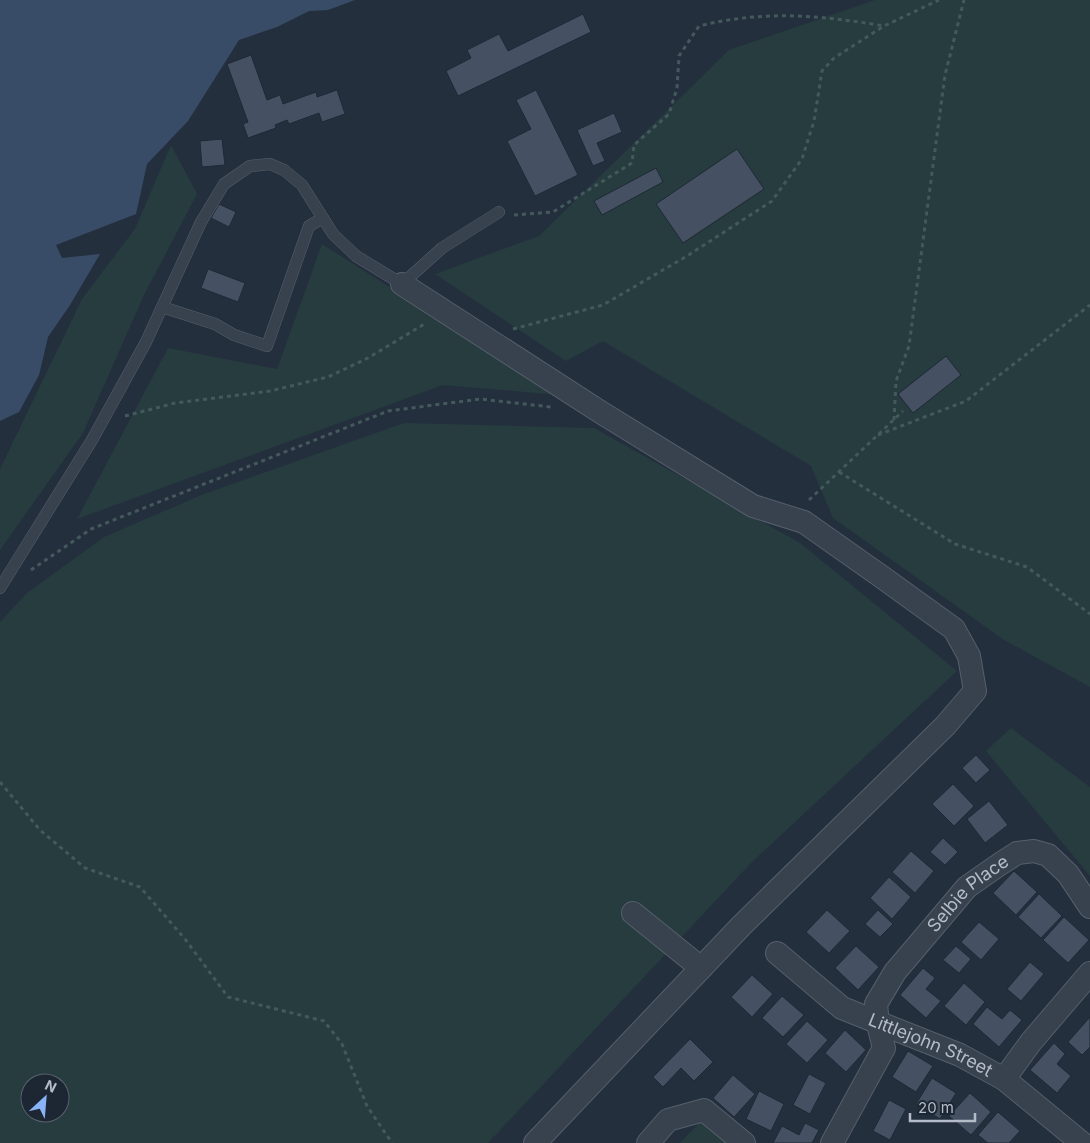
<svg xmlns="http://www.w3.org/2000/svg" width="1090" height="1143" font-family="Inter,sans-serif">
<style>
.green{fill:#263c3f;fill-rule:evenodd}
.water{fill:#394c67}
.building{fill:#455162;stroke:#1f2835}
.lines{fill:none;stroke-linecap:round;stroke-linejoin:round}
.service-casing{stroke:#565f6c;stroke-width:12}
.minor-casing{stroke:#565f6c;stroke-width:24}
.path{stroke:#44595c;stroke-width:3;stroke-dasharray:4 4;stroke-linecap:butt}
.service{stroke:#38414e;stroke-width:11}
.minor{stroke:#38414e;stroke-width:22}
.labels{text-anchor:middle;stroke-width:5;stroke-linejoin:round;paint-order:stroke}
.street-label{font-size:18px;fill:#b4bcc9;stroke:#1d2633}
</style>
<rect width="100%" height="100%" fill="#242f3e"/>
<!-- green -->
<g class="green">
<polygon points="875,0 1090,0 1090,687 1004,640 833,518 811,466 603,341 566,361 435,274 539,236 729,50"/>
<polygon points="171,145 197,194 144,295 83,433 0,550 0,469 82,299 135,229"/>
<polygon points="322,244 559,395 443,385 77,519 168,348 277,369"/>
<path d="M 404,423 L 594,428 L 800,543 L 957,671 L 752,862 L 488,1143 L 0,1143 L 0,622 L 27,593 L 104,537 L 204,494 ZM 30,1083 L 60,1083 L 60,1113 L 30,1113 Z"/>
<polygon points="1011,728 1090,787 1090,876 986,751"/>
<polygon points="701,1121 725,1143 680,1143"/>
</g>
<!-- water -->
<polygon class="water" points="0,0 355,0 328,10 309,11 277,27 239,40 188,121 147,164 136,214 56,245 62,258 100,254 70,305 48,337 39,375 19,412 0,421"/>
<!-- building -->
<g class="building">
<polygon points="583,14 591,32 458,96 446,71 471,58 467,50 499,34 508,51"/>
<polygon points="251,55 267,100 280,95 283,104 316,92 317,97 337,90 345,114 322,122 319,113 289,124 287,120 275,125 276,128 248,138 243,124 248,122 227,64"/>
<polygon points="536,90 578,175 535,196 507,141 531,129 516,100"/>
<polygon points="614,113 622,132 597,143 605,161 593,166 577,130"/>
<polygon points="222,139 225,165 202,167 200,141"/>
<polygon points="737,149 764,189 683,243 656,204"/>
<polygon points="656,168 663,182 602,215 594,201"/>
<polygon points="219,204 236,212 229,227 211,218"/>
<polygon points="208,269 245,283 238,302 201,288"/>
<polygon points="946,356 961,375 913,413 898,394"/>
<polygon points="976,755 990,770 976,783 962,768"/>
<polygon points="953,784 974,806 954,826 932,804"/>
<polygon points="989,801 1008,825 985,843 967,819"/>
<polygon points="943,838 958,852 945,865 930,852"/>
<polygon points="911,851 934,871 915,893 892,872"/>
<polygon points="1014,871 1037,892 1016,915 993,893"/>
<polygon points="889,877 911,897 892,919 870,898"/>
<polygon points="1039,894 1062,916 1041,938 1018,917"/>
<polygon points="827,910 850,931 829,953 806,932"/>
<polygon points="878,910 893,924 880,937 865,924"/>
<polygon points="1064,917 1089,940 1068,963 1043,940"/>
<polygon points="979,922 999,939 981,960 961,942"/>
<polygon points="856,946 879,967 858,990 835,968"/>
<polygon points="956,946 971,959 959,973 943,960"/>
<polygon points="1030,962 1044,974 1021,1001 1007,989"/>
<polygon points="923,968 935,978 926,989 941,1001 926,1018 900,995"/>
<polygon points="752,975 773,994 752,1017 731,997"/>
<polygon points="964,983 985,1002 966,1025 944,1006"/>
<polygon points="782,996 804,1015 783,1037 762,1018"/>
<polygon points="987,1007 1002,1019 1010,1010 1022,1020 999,1047 973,1024"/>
<polygon points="1090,1017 1090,1047 1082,1055 1068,1042"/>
<polygon points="807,1021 828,1040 807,1063 786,1044"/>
<polygon points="845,1030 866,1050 846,1072 825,1053"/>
<polygon points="690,1039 713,1062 694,1081 681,1068 663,1087 653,1077"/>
<polygon points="1054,1043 1065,1054 1057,1064 1071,1076 1057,1093 1030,1070"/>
<polygon points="908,1051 933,1066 916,1092 892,1077"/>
<polygon points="809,1074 826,1083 810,1114 793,1105"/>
<polygon points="733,1075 755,1094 734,1117 713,1098"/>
<polygon points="932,1078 956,1093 940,1119 916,1104"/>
<polygon points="759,1091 784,1104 771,1131 746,1119"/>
<polygon points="970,1093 991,1112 971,1135 949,1116"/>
<polygon points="889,1100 906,1109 890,1140 873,1131"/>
<polygon points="998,1112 1020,1131 1009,1143 988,1143 978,1135"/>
<polygon points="805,1123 819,1130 812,1143 773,1143 782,1126 799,1135"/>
</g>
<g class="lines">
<!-- service casing -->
<g class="service-casing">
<g id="service">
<polyline points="162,307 215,324 234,335 267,346 309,226 323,218"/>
<polyline points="0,588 92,440 146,342 201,222 224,184 250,166 270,164 284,170 302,185 333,234 356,256 402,284 442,248 499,212"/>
</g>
</g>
<!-- minor casing -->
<g class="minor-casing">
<g id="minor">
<polyline points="402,284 602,413 753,506 804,522 882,577 954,629 969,656 975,691 945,726 742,925 535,1143"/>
<polyline points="633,913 701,968"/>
<path id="s1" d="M 777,953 L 842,1008 L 960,1055 L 1004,1079 L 1082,1143"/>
<polyline points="1004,1079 1031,1042 1090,973"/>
<polyline points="648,1143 668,1120 704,1110 744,1143"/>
<path id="s2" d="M 832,1143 L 884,1048 L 878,1024 L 876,1004 L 895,972 L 967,887 L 1000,864 L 1017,853 L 1034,851 L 1048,855 L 1068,874 L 1090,907"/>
</g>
</g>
<!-- path -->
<g class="path">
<path d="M 514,215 L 553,212 L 632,163 L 634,145 L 669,114 L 677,88 L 679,56 L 699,26 C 763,10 820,15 884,26"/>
<polyline points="513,329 603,305 687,256 772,201 802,159 814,121 822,71 834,58 884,26 939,0"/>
<polyline points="125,416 175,403 270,391 328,377 368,358 426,323"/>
<polyline points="894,420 896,381 909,346 945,75 964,0"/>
<polyline points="878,435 966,401 1090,305"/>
<polyline points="839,472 955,544 1027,567 1090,614"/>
<polyline points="809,500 903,411"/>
<polyline points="31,570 91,529 388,411 480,399 551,407"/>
<polyline points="0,782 40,830 85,868 140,887 185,939 228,997 324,1021 342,1044 367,1106 392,1143"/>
</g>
<!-- service -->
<use href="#service" class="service"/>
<!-- minor -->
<use href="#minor" class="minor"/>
</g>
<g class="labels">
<!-- street labels -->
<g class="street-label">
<text dy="6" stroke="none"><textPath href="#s2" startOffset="298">Selbie Place</textPath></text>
<text dy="6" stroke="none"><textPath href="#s1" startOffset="181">Littlejohn Street</textPath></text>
</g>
</g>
<!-- north arrow -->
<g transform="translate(45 1098) rotate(26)"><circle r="24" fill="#1d2633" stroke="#59626f"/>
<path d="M0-4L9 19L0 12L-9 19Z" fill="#8ab4f8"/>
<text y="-8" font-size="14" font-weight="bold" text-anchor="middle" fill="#b4bcc9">N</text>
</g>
<!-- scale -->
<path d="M910 1113v8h65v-8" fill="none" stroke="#b4bcc9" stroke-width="2.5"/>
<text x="918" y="1113" font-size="15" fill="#b4bcc9" stroke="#1d2633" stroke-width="4" paint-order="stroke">20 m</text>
</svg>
